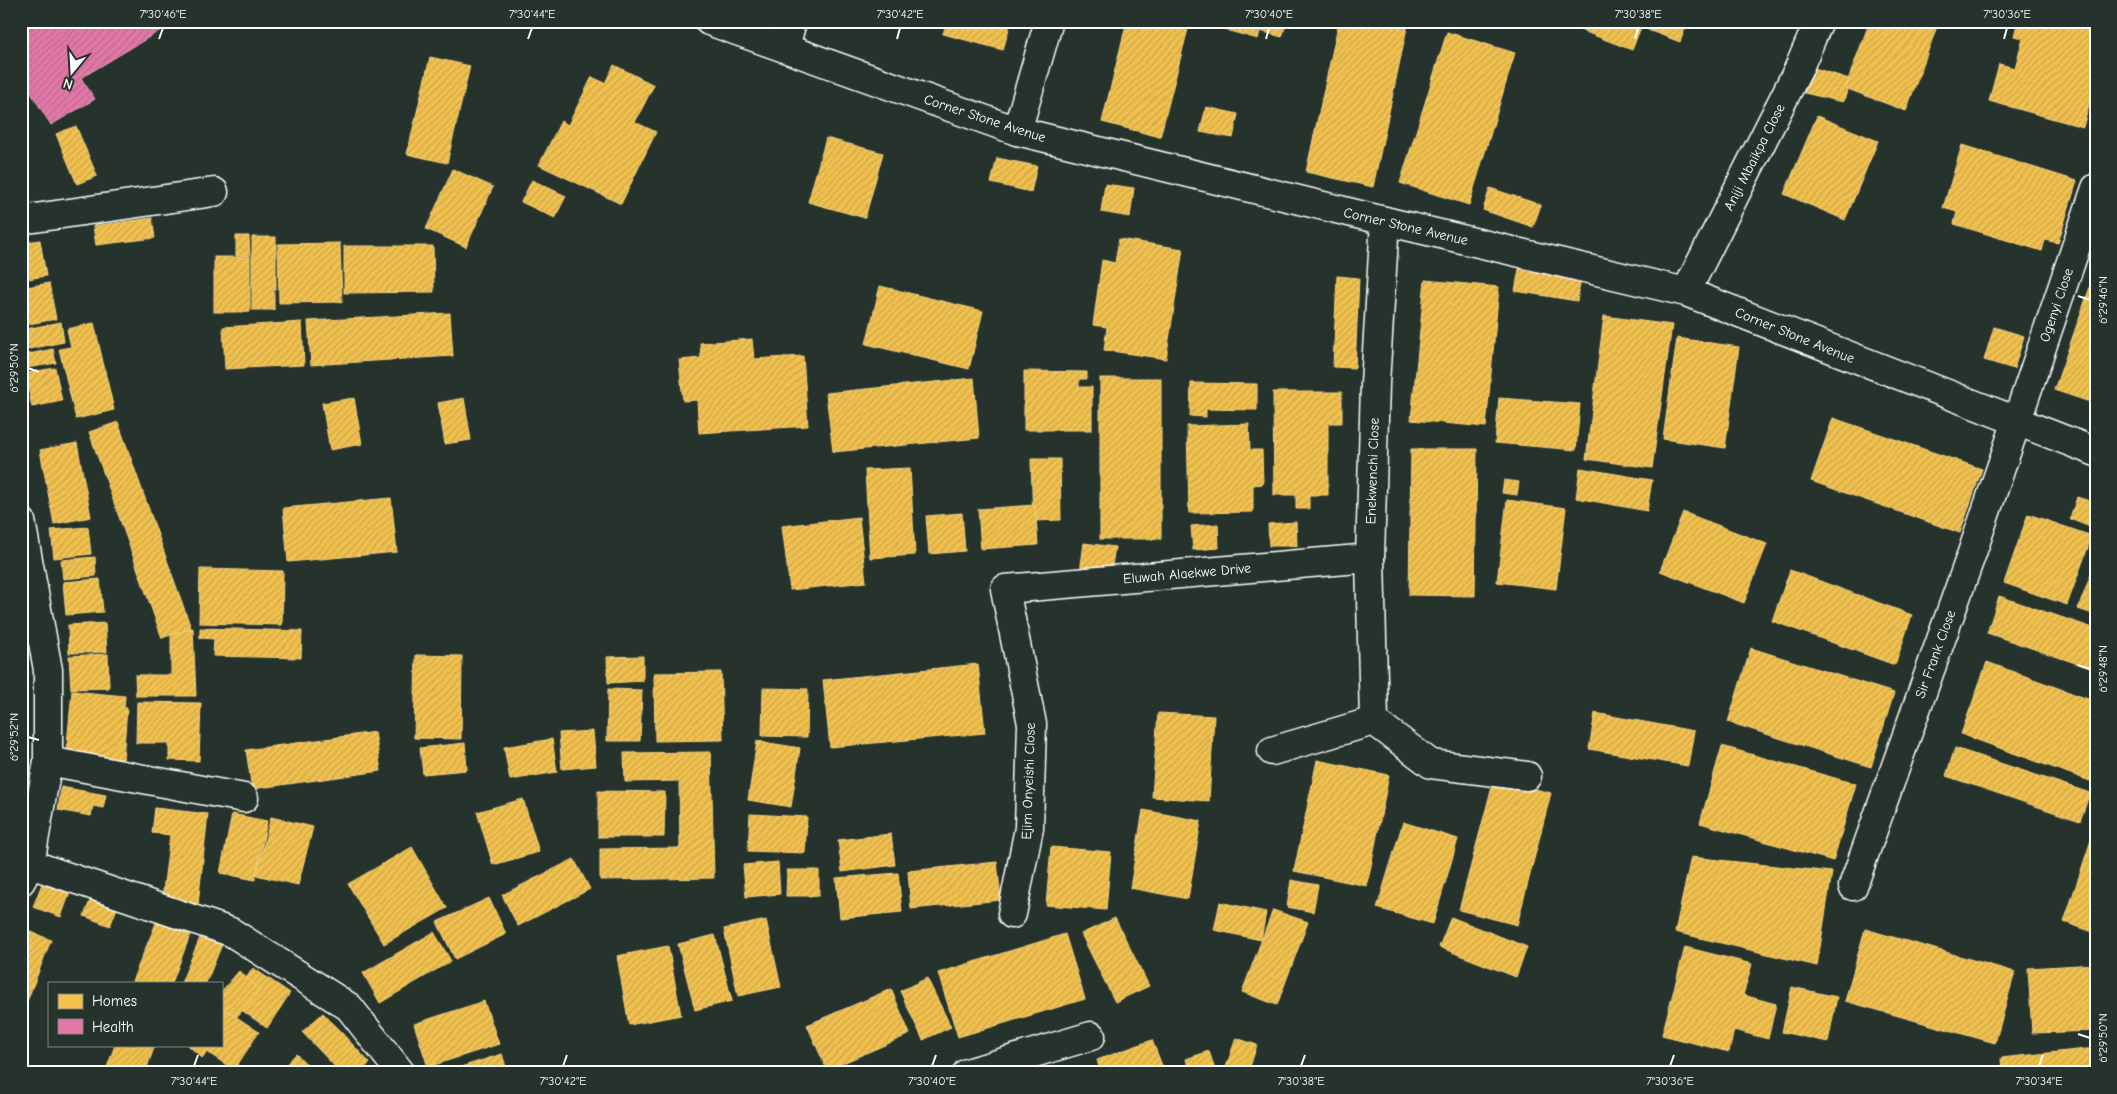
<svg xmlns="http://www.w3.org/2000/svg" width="2117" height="1094" font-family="'Comic Neue',sans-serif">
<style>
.homes{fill:url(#homes-hatch);stroke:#f6d483}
.health{fill:url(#health-hatch);stroke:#eba0c2}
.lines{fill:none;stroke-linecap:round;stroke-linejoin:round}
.minor-casing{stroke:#fff;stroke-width:31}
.minor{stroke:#26332d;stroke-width:28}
.ticks{fill:none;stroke:#fff;stroke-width:2}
.labels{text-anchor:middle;stroke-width:5;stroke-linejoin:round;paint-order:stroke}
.street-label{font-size:14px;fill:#fff;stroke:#26332d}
.neatline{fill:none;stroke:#fff;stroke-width:2}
.ticks-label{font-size:12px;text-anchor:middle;fill:#fff}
</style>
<defs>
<pattern id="homes-hatch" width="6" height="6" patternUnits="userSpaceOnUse" patternTransform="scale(1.25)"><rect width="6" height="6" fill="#f2c14e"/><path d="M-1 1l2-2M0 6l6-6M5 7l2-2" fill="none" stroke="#c8a44e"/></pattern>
<pattern id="health-hatch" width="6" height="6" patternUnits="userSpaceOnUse" patternTransform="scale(1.25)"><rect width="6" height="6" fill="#e377a8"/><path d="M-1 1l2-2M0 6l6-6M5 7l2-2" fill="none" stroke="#b66a8c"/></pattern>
</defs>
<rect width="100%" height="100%" fill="#26332d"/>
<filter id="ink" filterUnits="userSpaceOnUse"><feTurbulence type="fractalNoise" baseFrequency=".02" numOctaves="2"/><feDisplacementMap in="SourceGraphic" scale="10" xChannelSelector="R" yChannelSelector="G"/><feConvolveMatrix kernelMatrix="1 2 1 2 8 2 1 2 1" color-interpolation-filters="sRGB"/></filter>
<g filter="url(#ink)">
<!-- homes -->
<g class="homes">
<polygon points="879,21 903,21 901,27"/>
<polygon points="947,21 1011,21 1003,50 943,34"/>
<polygon points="1127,21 1190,21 1160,137 1102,122"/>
<polygon points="1210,21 1287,21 1282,37 1260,31 1258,39 1226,30 1227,26"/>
<polygon points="1339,21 1399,21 1408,23 1373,187 1306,172"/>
<polygon points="1557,21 1641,21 1643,22 1632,50"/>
<polygon points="1651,21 1688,21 1680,42 1648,30"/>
<polygon points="1870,21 1939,21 1906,111 1845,88"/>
<polygon points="2018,21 2096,21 2096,79 2083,127 1989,101 1999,64 2015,68 2023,38 2014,36"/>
<polygon points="1447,32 1515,53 1469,205 1400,183"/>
<polygon points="430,57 470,66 447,163 407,154"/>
<polygon points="614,65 654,85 635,122 656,132 621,204 539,165 561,121 568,125 592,77 605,83"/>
<polygon points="1805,65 1849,79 1845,88 1848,89 1843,102 1796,91"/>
<polygon points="1206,107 1238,114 1233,138 1200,132"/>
<polygon points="1817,116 1878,141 1845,220 1784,194"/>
<polygon points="76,126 97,176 77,184 56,134"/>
<polygon points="826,138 883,153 865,218 808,202"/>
<polygon points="1962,145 2077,181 2058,243 2045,240 2042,251 1954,224 1957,212 1943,208"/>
<polygon points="997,158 1037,166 1031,192 991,183"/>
<polygon points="453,169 493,187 466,247 426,229"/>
<polygon points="532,180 566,196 555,218 521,202"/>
<polygon points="1105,184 1134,188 1130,217 1101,212"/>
<polygon points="1490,188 1541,205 1533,227 1483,210"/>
<polygon points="152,218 155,238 96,245 93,226"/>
<polygon points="236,236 249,236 250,256 236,256"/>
<polygon points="252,237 276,237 276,290 274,290 274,310 252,310"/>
<polygon points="1119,239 1183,249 1166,359 1104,350 1107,327 1093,325 1102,260 1115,263"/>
<polygon points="40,240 46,276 21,280 21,243"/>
<polygon points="340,243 342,302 279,303 278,244"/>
<polygon points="344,246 433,246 434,292 344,293"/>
<rect x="214" y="257" width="36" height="55"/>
<polygon points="1519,269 1581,278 1577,301 1515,291"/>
<polygon points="2096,270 2096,404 2054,390"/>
<polygon points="1337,276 1359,278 1355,368 1333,367"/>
<polygon points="1425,280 1499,287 1486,427 1411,420"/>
<polygon points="49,283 56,319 23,325 21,288"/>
<polygon points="880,286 983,311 969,369 866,344"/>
<polygon points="450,313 453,356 311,365 308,321"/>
<polygon points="1604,316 1672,325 1652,468 1586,459"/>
<polygon points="61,322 64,342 24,350 21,330"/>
<polygon points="302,322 304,365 225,369 223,327"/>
<polygon points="94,323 114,410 76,419 59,349 71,347 67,329"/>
<polygon points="1994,327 2024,336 2014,369 1984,360"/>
<polygon points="1677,338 1739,347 1725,448 1663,439"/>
<polygon points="752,339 754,359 803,356 808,426 699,433 697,400 683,401 679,360 701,358 700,343"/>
<polygon points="53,349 56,363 27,368 24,355"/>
<polygon points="55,368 62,401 32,407 25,373"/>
<polygon points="1024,371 1087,372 1087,379 1079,379 1079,387 1092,387 1092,430 1024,430"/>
<polygon points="974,378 979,438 833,452 826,393"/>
<rect x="1100" y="378" width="61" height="161"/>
<polygon points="1191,383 1257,384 1257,410 1206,409 1206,417 1190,416"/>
<polygon points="1273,392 1342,392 1342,423 1328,423 1328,495 1309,495 1309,509 1296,509 1296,495 1274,495"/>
<polygon points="354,398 362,444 330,450 322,403"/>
<polygon points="464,398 471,440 445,444 438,403"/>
<polygon points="1499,398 1580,404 1576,450 1495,443"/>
<polygon points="1833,418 1982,469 1960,533 1811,481"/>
<polygon points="118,422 191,628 162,638 89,432"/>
<polygon points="1249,424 1250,450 1262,450 1263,484 1253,485 1253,512 1189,513 1187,426"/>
<polygon points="77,443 91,517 54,524 40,450"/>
<polygon points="1411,449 1477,449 1475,596 1409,595"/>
<polygon points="1031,459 1060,459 1061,520 1033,521"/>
<polygon points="910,468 915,555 870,558 865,470"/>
<polygon points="1580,468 1652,480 1647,511 1576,498"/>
<polygon points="1504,480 1519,482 1517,495 1502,493"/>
<polygon points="2077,497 2096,503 2095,529 2070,519"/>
<polygon points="391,498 397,552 288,562 283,508"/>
<polygon points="1507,500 1566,508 1556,589 1497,582"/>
<polygon points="1035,505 1038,545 981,549 978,509"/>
<polygon points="1683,512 1767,544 1744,603 1660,571"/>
<polygon points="962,513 965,551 929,554 926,516"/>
<polygon points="2028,514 2092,536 2067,605 2004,583"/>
<polygon points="859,517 866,582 790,590 782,526"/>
<polygon points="1296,522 1297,546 1269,546 1268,524"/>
<polygon points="1218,524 1219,548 1193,550 1191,526"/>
<polygon points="88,527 91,554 54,558 51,530"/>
<polygon points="1084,543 1115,547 1110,577 1080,572"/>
<polygon points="95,557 96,576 63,579 61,560"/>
<polygon points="2096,561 2096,615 2078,609"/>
<polygon points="200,569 283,571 282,625 199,623"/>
<polygon points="1790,570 1912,615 1895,665 1772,621"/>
<polygon points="100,579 103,612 66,615 63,582"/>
<polygon points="1999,596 2096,629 2096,670 1987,633"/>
<polygon points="105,623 107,652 69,653 68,625"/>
<polygon points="193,628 196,696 136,696 135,675 171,675 171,635"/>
<polygon points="200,628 302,631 301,658 213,656 214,639 200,638"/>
<polygon points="1751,648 1894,693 1871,767 1728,722"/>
<polygon points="108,654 109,688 71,689 69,656"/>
<polygon points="416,655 462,656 461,739 414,738"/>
<polygon points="643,656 643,681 608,683 607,657"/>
<polygon points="1987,662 2096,702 2096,763 2090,781 1961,734"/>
<polygon points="978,664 985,733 830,747 823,680"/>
<polygon points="721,672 723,740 655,741 654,673"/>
<polygon points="763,688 808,689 807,737 762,736"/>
<polygon points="608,689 642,690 640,741 607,741"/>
<polygon points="72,691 125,696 124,708 127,708 123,759 66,755"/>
<polygon points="137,702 201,703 199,761 169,760 169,743 136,743"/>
<polygon points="1158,713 1214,716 1209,801 1152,797"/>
<polygon points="1595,713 1694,731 1688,766 1589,749"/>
<polygon points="593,731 596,766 562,769 559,733"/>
<polygon points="375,732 381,771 252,789 246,750"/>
<polygon points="552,739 557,772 510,780 504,747"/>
<polygon points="757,741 800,748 791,807 748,800"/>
<polygon points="465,743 467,770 423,774 420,748"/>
<polygon points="1722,746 1856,784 1833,861 1700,823"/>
<polygon points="1955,748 2090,793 2080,821 1946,776"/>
<polygon points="711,752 714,878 600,880 600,849 680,848 679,781 625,782 624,753"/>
<polygon points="1317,760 1389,775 1367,886 1294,871"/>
<polygon points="1494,779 1551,793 1517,925 1459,910"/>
<polygon points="61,787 106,795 103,808 93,806 91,816 58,810"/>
<polygon points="598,791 665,792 664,837 598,837"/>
<polygon points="523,799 539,852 493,865 477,812"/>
<polygon points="155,808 208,814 198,904 162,899 170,835 152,833"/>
<polygon points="1143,810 1201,821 1188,899 1130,888"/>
<polygon points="232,814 267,821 255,880 220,873"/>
<polygon points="750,814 807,817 805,853 748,851"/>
<polygon points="271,817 313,827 298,885 256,875"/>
<polygon points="1403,822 1458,839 1433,924 1377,908"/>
<polygon points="891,834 895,865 842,872 838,840"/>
<polygon points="2092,837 2096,838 2096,933 2064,922"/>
<polygon points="412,847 447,908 384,944 348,884"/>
<polygon points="1051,847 1111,852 1106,910 1046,905"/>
<polygon points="1691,857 1832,872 1817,966 1675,932"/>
<polygon points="574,859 590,889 518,926 502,895"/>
<polygon points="778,862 780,894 746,897 743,865"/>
<polygon points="997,862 1001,900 911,909 908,871"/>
<polygon points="787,870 819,870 819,896 786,896"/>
<polygon points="898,873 902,912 840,918 836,878"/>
<polygon points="45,876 72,887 61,917 33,907"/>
<polygon points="1291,880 1318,885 1313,912 1287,907"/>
<polygon points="93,893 119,903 110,926 84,916"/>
<polygon points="489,898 506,934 455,959 437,922"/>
<polygon points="1220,902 1266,912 1261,940 1214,930"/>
<polygon points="1273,910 1308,922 1277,1005 1242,992"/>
<polygon points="159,916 192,930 172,983 136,983 132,981"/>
<polygon points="1451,917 1527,947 1516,977 1439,947"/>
<polygon points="1115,918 1149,986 1115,1002 1081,934"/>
<polygon points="766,920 781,987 738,996 724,929"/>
<polygon points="24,929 51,940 22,1014 21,937"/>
<polygon points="1865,929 2015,972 1995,1043 1845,1001"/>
<polygon points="434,932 451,961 380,1003 363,973"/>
<polygon points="202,933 223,942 206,983 181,983"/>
<polygon points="1065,934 1085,999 958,1037 938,973"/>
<polygon points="715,935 732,1001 695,1010 678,944"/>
<polygon points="668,946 681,1015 629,1025 617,956"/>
<polygon points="1685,947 1752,964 1743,995 1776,1004 1768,1039 1734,1030 1729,1052 1662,1035"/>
<polygon points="2096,964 2096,1031 2032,1033 2028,968"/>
<polygon points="253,968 290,993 267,1028 230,1002"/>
<polygon points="239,971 260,990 221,1035 221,992"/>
<polygon points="927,978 951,1027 923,1040 900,991"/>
<polygon points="1792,987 1837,997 1828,1042 1782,1032"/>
<polygon points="891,989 910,1034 827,1070 807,1025"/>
<polygon points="484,1001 499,1044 428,1067 414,1024"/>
<polygon points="226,1010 259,1032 234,1070 201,1048 203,1045 221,1045 221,1018"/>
<polygon points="323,1013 370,1063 359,1073 341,1073 302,1032"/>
<polygon points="1236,1038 1257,1045 1248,1073 1224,1073"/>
<polygon points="1152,1040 1165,1073 1101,1073 1097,1060"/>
<polygon points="115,1045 155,1045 145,1073 105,1073"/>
<polygon points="188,1045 213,1045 202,1058"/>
<polygon points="2096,1048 2096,1073 2002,1073 2001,1058"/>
<polygon points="1209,1051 1216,1073 1190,1073 1186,1059"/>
<polygon points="296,1054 316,1073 278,1073"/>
<polygon points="502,1054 508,1073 442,1073"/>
<polygon points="1943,1069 1984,1070 1984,1073 1943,1073"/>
</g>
<!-- health -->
<polygon class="health" points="21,21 176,21 81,78 95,99 51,125 21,77"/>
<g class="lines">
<!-- minor casing -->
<g class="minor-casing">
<g id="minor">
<polyline points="709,21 1017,131 1385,221 1686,292 2096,452"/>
<polyline points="785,48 792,21"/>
<polyline points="1017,131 1049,21"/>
<polyline points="21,220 214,192"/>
<polyline points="1385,221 1375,384 1370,558 1374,721 1431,764 1527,776"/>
<polyline points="1686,292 1798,70 1819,21"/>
<polyline points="21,521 48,670 48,761 30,864 21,881"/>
<polyline points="1272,751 1374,721"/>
<polyline points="48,761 244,798"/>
<polyline points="30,864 231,932 349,1007 401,1073"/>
<polyline points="1853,886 1973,550 2096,188"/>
<polyline points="1012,914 1029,828 1032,724 1005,589 1370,558"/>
<polyline points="967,1073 1091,1036"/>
</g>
</g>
<!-- minor -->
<use href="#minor" class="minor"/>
</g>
</g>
<!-- ticks -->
<path class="ticks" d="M 159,39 L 163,28M 528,39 L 532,28M 897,39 L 900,28M 1266,39 L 1269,28M 1635,39 L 1638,28M 2004,39 L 2007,28M 2078,296 L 2090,300M 28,368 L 39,372M 2078,665 L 2090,669M 28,737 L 39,740M 2078,1034 L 2090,1038M 194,1066 L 198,1055M 563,1066 L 567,1055M 932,1066 L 936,1055M 1301,1066 L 1305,1055M 1670,1066 L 1674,1055M 2039,1066 L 2043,1055"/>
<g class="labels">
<!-- street labels -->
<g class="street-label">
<text transform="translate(985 118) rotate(18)" y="5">Corner Stone Avenue</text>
<text transform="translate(1754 157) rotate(-63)" y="5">Aniji Mbaikpa Close</text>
<text transform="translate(1406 226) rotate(13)" y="5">Corner Stone Avenue</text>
<text transform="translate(2056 305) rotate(-71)" y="5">Ogenyi Close</text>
<text transform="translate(1795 335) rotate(22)" y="5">Corner Stone Avenue</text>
<text transform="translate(1372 471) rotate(-88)" y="5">Enekwenchi Close</text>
<text transform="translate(1187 573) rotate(-5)" y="5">Eluwah Alaekwe Drive</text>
<text transform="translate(1935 654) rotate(-70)" y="5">Sir Frank Close</text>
<text transform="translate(1028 781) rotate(-88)" y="5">Ejim Onyeishi Close</text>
</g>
</g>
<!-- margin -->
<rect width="2117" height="1094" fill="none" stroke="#26332d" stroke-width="55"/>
<!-- legend -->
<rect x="48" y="982" width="175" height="65" fill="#26332d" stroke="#7d8581"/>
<rect x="58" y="994" width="25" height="15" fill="#f2c14e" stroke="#7d8581"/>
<text x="92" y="1006" font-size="15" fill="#ffffff">Homes</text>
<rect x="58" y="1019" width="25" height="15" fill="#e377a8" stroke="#7d8581"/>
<text x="92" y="1032" font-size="15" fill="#ffffff">Health</text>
<!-- north arrow -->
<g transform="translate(72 72) rotate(198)" stroke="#26332d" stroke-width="4" paint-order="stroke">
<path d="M0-4L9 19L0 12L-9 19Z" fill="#ffffff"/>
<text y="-8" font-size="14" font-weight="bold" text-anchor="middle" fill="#ffffff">N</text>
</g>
<rect x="28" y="28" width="2062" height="1038" class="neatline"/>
<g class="ticks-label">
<text x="163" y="18">7°30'46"E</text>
<text x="532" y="18">7°30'44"E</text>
<text x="900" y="18">7°30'42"E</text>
<text x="1269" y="18">7°30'40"E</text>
<text x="1638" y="18">7°30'38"E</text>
<text x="2007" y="18">7°30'36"E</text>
<text transform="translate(2103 300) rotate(-90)" y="4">6°29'46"N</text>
<text transform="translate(14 368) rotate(-90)" y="4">6°29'50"N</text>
<text transform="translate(2103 669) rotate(-90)" y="4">6°29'48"N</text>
<text transform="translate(14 737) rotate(-90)" y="4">6°29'52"N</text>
<text transform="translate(2103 1038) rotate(-90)" y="4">6°29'50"N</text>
<text x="194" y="1085">7°30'44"E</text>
<text x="563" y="1085">7°30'42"E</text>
<text x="932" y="1085">7°30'40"E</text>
<text x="1301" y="1085">7°30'38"E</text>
<text x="1670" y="1085">7°30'36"E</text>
<text x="2039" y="1085">7°30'34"E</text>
</g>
</svg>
